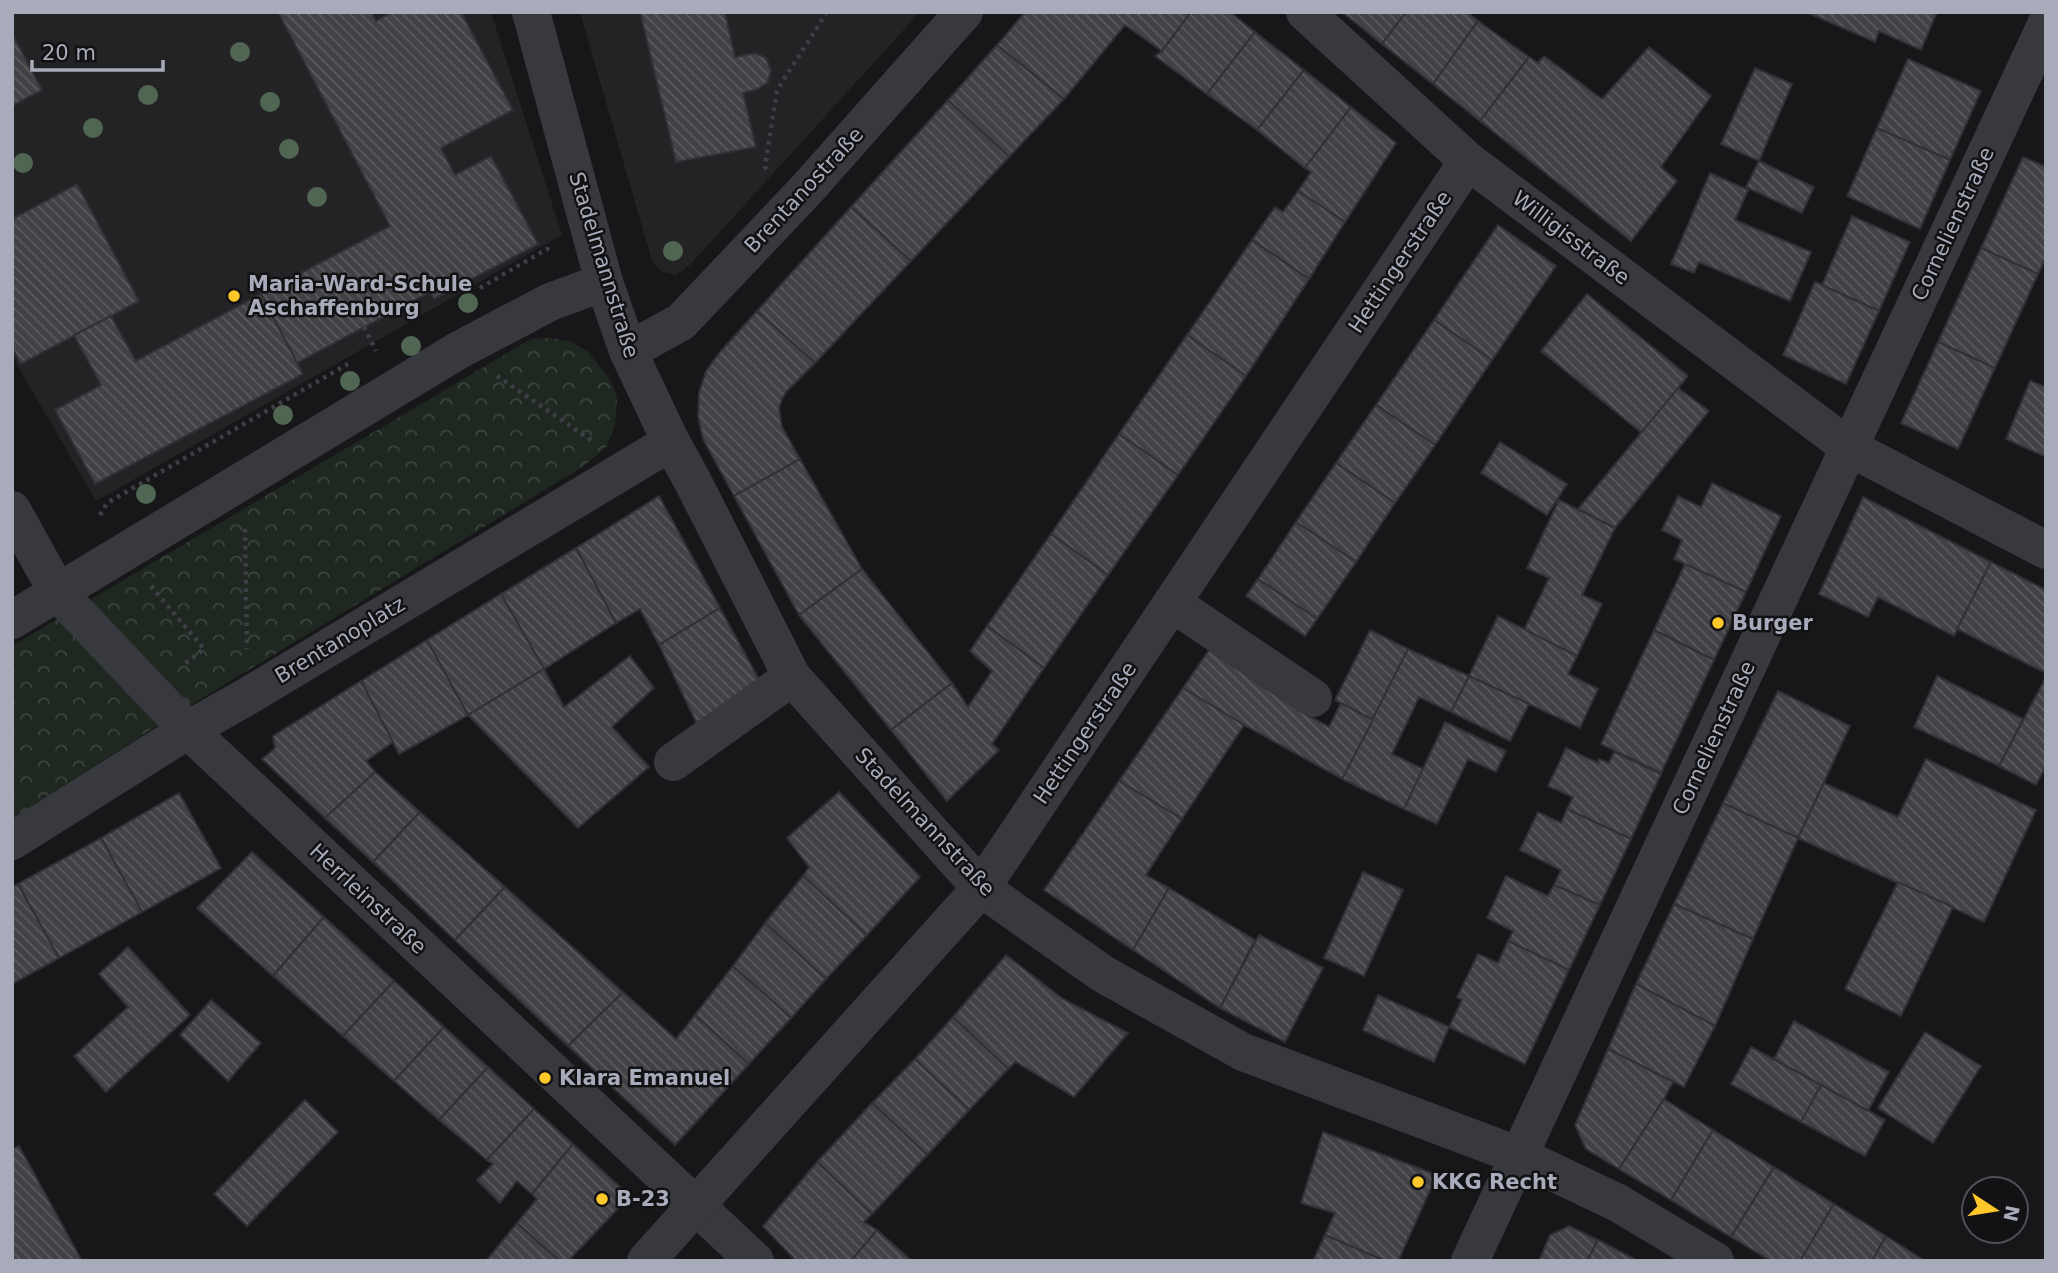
<svg xmlns="http://www.w3.org/2000/svg" width="2058" height="1273" font-family="'DejaVu Sans',sans-serif">
<style>
.built{fill:#232326}
.park{fill:url(#park-crowns)}
.building{fill:url(#building-back-hatch);stroke:#313135;stroke-width:2}
.lines{fill:none;stroke-linecap:round;stroke-linejoin:round}
.path{stroke:#3e3f46;stroke-width:4.5;stroke-dasharray:3.5 5;stroke-linecap:butt}
.minor{stroke:#38383f;stroke-width:38}
.tree{fill:#506653}
.poi-dot{fill:#fec72a;stroke:#121214;stroke-width:2.5}
.labels{text-anchor:middle;stroke-width:5;stroke-linejoin:round;paint-order:stroke}
.street-label{font-size:21px;fill:#a8acba;stroke:#121214}
.poi-label{font-size:21px;font-weight:bold;fill:#a8acba;stroke:#121214;text-anchor:start}
</style>
<defs>
<pattern id="park-crowns" width="20" height="18" patternUnits="userSpaceOnUse" patternTransform="scale(1.75)"><rect width="20" height="18" fill="#1e2820"/><path d="M2 6a3 3 0 1 1 6 0M12 15a3 3 0 1 1 6 0" fill="none" stroke="#3c443e"/></pattern>
<pattern id="building-back-hatch" width="6" height="6" patternUnits="userSpaceOnUse" patternTransform="scale(1.75)"><rect width="6" height="6" fill="#414146"/><path d="M-1 5l2 2M0 0l6 6M5-1l2 2" fill="none" stroke="#5a5a5f"/></pattern>
</defs>
<rect width="100%" height="100%" fill="#171719"/>
<!-- built -->
<g class="built">
<polygon points="12,12 491,12 562,235 96,501 12,356"/>
<polygon points="580,12 920,12 689,266 676,275 662,272 652,261"/>
</g>
<!-- park -->
<polygon class="park" points="551,338 572,342 588,352 611,381 617,398 615,425 607,446 584,466 160,724 12,819 12,646 531,339"/>
<!-- building -->
<g class="building">
<polygon points="278,12 371,12 376,21 392,12 461,12 513,110 441,148 455,175 491,156 538,244 434,299 430,292 297,363 261,294 390,226"/>
<polygon points="640,12 725,12 735,57 755,53 766,58 771,70 768,82 758,89 743,93 756,147 676,162"/>
<polygon points="1025,12 1191,12 1162,51 1125,25 1064,99 997,45"/>
<polygon points="1191,12 1230,12 1255,32 1207,94 1155,56 1162,51"/>
<polygon points="1342,12 1406,12 1382,44"/>
<polygon points="1406,12 1467,12 1478,21 1433,84 1382,44"/>
<polygon points="1806,12 1937,12 1921,50 1879,31 1875,42"/>
<polygon points="1478,21 1529,57 1480,121 1433,84"/>
<polygon points="1255,32 1304,70 1257,130 1207,94"/>
<polygon points="12,33 42,90 12,106"/>
<polygon points="997,45 1064,99 1009,157 948,100"/>
<polygon points="1649,47 1711,96 1661,167 1677,181 1631,241 1480,121 1529,57 1538,63 1544,56 1602,99"/>
<polygon points="1908,59 1981,91 1950,160 1877,128"/>
<polygon points="1755,68 1792,84 1759,161 1721,144"/>
<polygon points="1304,70 1351,107 1305,168 1257,130"/>
<polygon points="948,100 1009,157 911,261 851,207"/>
<polygon points="1351,107 1396,143 1345,222 1298,191 1311,172 1305,168"/>
<polygon points="1877,128 1950,160 1920,229 1847,196"/>
<polygon points="2023,157 2046,167 2046,257 2038,274 1981,248"/>
<polygon points="1759,161 1814,187 1802,213 1746,187"/>
<polygon points="1710,173 1748,190 1735,220 1811,252 1790,301 1699,262 1694,273 1671,264"/>
<polygon points="77,184 139,301 21,364 12,348 12,219"/>
<polygon points="1298,191 1345,222 1309,279 1252,240 1275,207 1283,212"/>
<polygon points="851,207 911,261 815,363 757,311"/>
<polygon points="1852,216 1910,242 1879,311 1822,285"/>
<polygon points="1498,225 1556,266 1492,360 1434,320"/>
<polygon points="1252,240 1309,279 1246,376 1187,335"/>
<polygon points="1981,248 2038,274 1995,368 1938,342"/>
<polygon points="1815,282 1879,311 1846,384 1783,355"/>
<polygon points="261,294 303,374 95,484 55,410 101,385 74,335 111,316 136,361"/>
<polygon points="1587,294 1688,376 1642,433 1541,351"/>
<polygon points="757,311 815,363 787,391 782,399 779,408 782,427 800,459 734,496 703,439 698,416 699,393 706,371 720,352"/>
<polygon points="1434,320 1492,360 1435,445 1376,405"/>
<polygon points="1187,335 1246,376 1178,475 1119,434"/>
<polygon points="1938,342 1995,368 1958,449 1901,423"/>
<polygon points="2030,381 2046,387 2046,457 2006,439"/>
<polygon points="1678,388 1709,411 1615,528 1578,509"/>
<polygon points="1376,405 1435,445 1395,503 1336,463"/>
<polygon points="1119,434 1178,475 1108,575 1051,534"/>
<polygon points="1500,442 1567,484 1547,515 1481,473"/>
<polygon points="800,459 862,569 799,615 734,496"/>
<polygon points="1336,463 1395,503 1356,562 1296,522"/>
<polygon points="1712,483 1781,516 1746,592 1674,559 1682,540 1662,530 1678,496 1701,507"/>
<polygon points="659,496 720,608 659,645 640,609 616,623 576,548"/>
<polygon points="1863,497 1991,562 1954,636 1878,597 1868,617 1819,594"/>
<polygon points="1559,500 1615,528 1582,595 1602,604 1577,656 1524,630 1549,578 1527,568"/>
<polygon points="1296,522 1356,562 1317,619 1258,579"/>
<polygon points="1051,534 1108,575 1044,668 987,626"/>
<polygon points="576,548 616,623 544,669 501,594"/>
<polygon points="1991,562 2046,590 2046,673 1957,629"/>
<polygon points="1685,564 1746,592 1714,660 1654,630"/>
<polygon points="862,569 952,683 891,730 799,615"/>
<polygon points="1258,579 1317,619 1305,636 1246,596"/>
<polygon points="501,594 544,669 468,715 427,640"/>
<polygon points="720,608 762,685 697,724 659,645"/>
<polygon points="1498,616 1577,656 1568,674 1598,689 1580,728 1469,676"/>
<polygon points="987,626 1044,668 992,744 999,750 947,801 891,730 952,683 968,707 992,671 970,651"/>
<polygon points="1370,630 1408,649 1373,720 1335,700"/>
<polygon points="1654,630 1714,660 1661,773 1601,744"/>
<polygon points="427,640 468,715 399,754 361,681"/>
<polygon points="1408,649 1469,676 1451,712 1419,697 1392,754 1423,769 1404,809 1342,779"/>
<polygon points="1209,650 1301,712 1329,727 1341,703 1373,720 1342,779 1244,725 1183,688"/>
<polygon points="630,656 654,688 612,727 649,767 578,828 468,715 544,669 564,707"/>
<polygon points="1469,676 1529,704 1510,741 1451,712"/>
<polygon points="1937,676 2023,719 1999,766 1914,727"/>
<polygon points="2046,677 2046,766 2036,785 1999,766"/>
<polygon points="361,681 393,742 366,761 375,772 325,818 262,759 275,748 273,736"/>
<polygon points="1183,688 1244,725 1182,819 1119,781"/>
<polygon points="1778,691 1850,726 1798,838 1723,803"/>
<polygon points="1445,722 1506,751 1496,772 1468,759 1437,824 1404,809"/>
<polygon points="1566,748 1598,763 1599,759 1609,763 1614,752 1661,774 1631,839 1567,809 1573,797 1548,786"/>
<polygon points="1926,759 2036,810 1984,922 1798,838 1824,783 1898,817"/>
<polygon points="375,772 420,812 373,862 325,818"/>
<polygon points="1119,781 1182,819 1146,875 1169,888 1133,950 1044,890"/>
<polygon points="839,792 920,877 867,935 803,876 809,867 787,838"/>
<polygon points="179,793 221,868 142,912 101,838"/>
<polygon points="1723,803 1798,838 1753,939 1674,904"/>
<polygon points="1567,809 1631,839 1600,905 1554,885 1561,870 1520,850 1538,812 1561,823"/>
<polygon points="420,812 505,887 455,940 373,862"/>
<polygon points="101,838 142,912 59,958 18,884"/>
<polygon points="252,852 324,917 273,976 197,908"/>
<polygon points="1363,872 1403,890 1364,976 1324,958"/>
<polygon points="803,876 867,935 826,979 765,923"/>
<polygon points="1506,876 1548,896 1554,885 1600,905 1569,970 1508,941 1513,931 1487,918"/>
<polygon points="1898,882 1953,907 1901,1016 1845,989"/>
<polygon points="18,884 59,958 12,984 12,887"/>
<polygon points="505,887 623,992 568,1046 455,940"/>
<polygon points="1169,888 1255,940 1220,1008 1133,950"/>
<polygon points="1674,904 1753,939 1715,1026 1636,984"/>
<polygon points="324,917 394,981 343,1036 273,976"/>
<polygon points="765,923 826,979 791,1018 733,966"/>
<polygon points="1259,935 1323,968 1285,1042 1220,1008"/>
<polygon points="1508,941 1569,970 1525,1064 1449,1027 1462,1000 1457,997 1478,954 1498,963"/>
<polygon points="128,947 190,1015 106,1092 74,1056 128,1007 99,974"/>
<polygon points="1006,955 1063,999 1128,1033 1074,1097 1016,1062 1008,1069 953,1017"/>
<polygon points="733,966 791,1018 749,1064 695,1015"/>
<polygon points="394,981 444,1027 394,1081 343,1036"/>
<polygon points="1636,984 1715,1026 1684,1087 1608,1049"/>
<polygon points="623,992 676,1039 695,1015 749,1064 675,1145 568,1046"/>
<polygon points="1378,995 1449,1027 1434,1062 1363,1030"/>
<polygon points="211,1000 261,1043 228,1081 180,1035"/>
<polygon points="953,1017 1008,1069 969,1110 915,1059"/>
<polygon points="1794,1021 1889,1072 1868,1111 1774,1059"/>
<polygon points="444,1027 488,1067 439,1120 394,1081"/>
<polygon points="1925,1032 1981,1066 1933,1143 1878,1108"/>
<polygon points="1751,1047 1821,1085 1801,1122 1731,1084"/>
<polygon points="1608,1049 1673,1082 1664,1099 1619,1169 1586,1149 1575,1125"/>
<polygon points="915,1059 969,1110 927,1155 872,1103"/>
<polygon points="488,1067 534,1109 487,1160 439,1120"/>
<polygon points="1821,1085 1885,1120 1865,1156 1801,1122"/>
<polygon points="1664,1099 1713,1130 1671,1200 1619,1169"/>
<polygon points="305,1100 338,1132 247,1226 214,1194"/>
<polygon points="872,1103 927,1155 872,1214 817,1162"/>
<polygon points="534,1109 573,1144 532,1194 517,1181 500,1203 477,1180 493,1164 487,1160"/>
<polygon points="1713,1130 1774,1167 1731,1237 1671,1200"/>
<polygon points="1323,1132 1437,1175 1398,1261 1385,1261 1325,1235 1335,1213 1301,1203"/>
<polygon points="573,1144 630,1196 568,1261 559,1261 517,1223 537,1199 532,1194"/>
<polygon points="19,1146 82,1261 12,1261 12,1149"/>
<polygon points="817,1162 872,1214 864,1222 877,1230 851,1261 796,1261 763,1226"/>
<polygon points="1774,1167 1834,1204 1800,1261 1771,1261 1731,1237"/>
<polygon points="1834,1204 1886,1236 1872,1261 1800,1261"/>
<polygon points="517,1223 559,1261 486,1261"/>
<polygon points="1569,1226 1598,1240 1587,1261 1539,1261 1550,1235"/>
<polygon points="877,1230 912,1261 851,1261"/>
<polygon points="1325,1235 1385,1261 1313,1261"/>
<polygon points="1886,1236 1925,1261 1872,1261"/>
<polygon points="1598,1240 1638,1261 1587,1261"/>
</g>
<g class="lines">
<!-- path -->
<g class="path">
<polyline points="767,169 765,167 777,90 827,12"/>
<polyline points="480,288 547,249 551,251"/>
<polyline points="364,327 376,351"/>
<polyline points="497,376 594,442"/>
<polyline points="100,515 107,503 348,364"/>
<polyline points="245,529 247,649"/>
<polyline points="151,586 204,649 182,666"/>
</g>
<!-- minor -->
<g class="minor">
<polyline points="531,12 604,282 628,351 671,442 692,480 792,677 981,888 1103,974 1243,1052 1517,1155 1618,1203 1715,1261"/>
<polyline points="1305,12 1468,161 1850,448 2046,550"/>
<polyline points="628,351 681,322 806,190 964,12"/>
<polyline points="12,510 58,593 188,730 755,1261"/>
<polyline points="1172,603 1313,698"/>
<polyline points="12,620 459,350 550,302 604,282"/>
<polyline points="673,762 792,677"/>
<polyline points="12,841 188,730 248,696 671,442"/>
<polyline points="646,1261 981,888 1468,161"/>
<polyline points="1470,1261 2046,25"/>
</g>
</g>
<!-- trees -->
<g class="tree">
<circle cx="240" cy="52" r="10"/>
<circle cx="148" cy="95" r="10"/>
<circle cx="270" cy="102" r="10"/>
<circle cx="93" cy="128" r="10"/>
<circle cx="289" cy="149" r="10"/>
<circle cx="23" cy="163" r="10"/>
<circle cx="317" cy="197" r="10"/>
<circle cx="673" cy="251" r="10"/>
<circle cx="468" cy="303" r="10"/>
<circle cx="411" cy="346" r="10"/>
<circle cx="350" cy="381" r="10"/>
<circle cx="283" cy="415" r="10"/>
<circle cx="146" cy="494" r="10"/>
</g>
<!-- markers -->
<g class="poi-dot">
<circle cx="234" cy="296" r="7"/>
<circle cx="1718" cy="623" r="7"/>
<circle cx="545" cy="1078" r="7"/>
<circle cx="1418" cy="1182" r="7"/>
<circle cx="602" cy="1199" r="7"/>
</g>
<g class="labels">
<!-- street labels -->
<g class="street-label">
<text transform="translate(804 190) rotate(-47)" y="7">Brentanostraße</text>
<text transform="translate(1953 224) rotate(-65)" y="7">Cornelienstraße</text>
<text transform="translate(1571 238) rotate(37)" y="7">Willigisstraße</text>
<text transform="translate(1400 262) rotate(-56)" y="7">Hettingerstraße</text>
<text transform="translate(604 265) rotate(73)" y="7">Stadelmannstraße</text>
<text transform="translate(340 640) rotate(-31)" y="7">Brentanoplatz</text>
<text transform="translate(1085 733) rotate(-56)" y="7">Hettingerstraße</text>
<text transform="translate(1714 738) rotate(-65)" y="7">Cornelienstraße</text>
<text transform="translate(925 822) rotate(47)" y="7">Stadelmannstraße</text>
<text transform="translate(368 899) rotate(43)" y="7">Herrleinstraße</text>
</g>
<!-- poi labels -->
<g class="poi-label">
<text x="248" y="291">Maria-Ward-Schule<tspan x="248" dy="24">Aschaffenburg</tspan></text>
<text x="1732" y="630">Burger</text>
<text x="559" y="1085">Klara Emanuel</text>
<text x="1432" y="1189">KKG Recht</text>
<text x="616" y="1206">B-23</text>
</g>
</g>
<!-- border -->
<rect width="2058" height="1273" fill="none" stroke="#a8acba" stroke-width="28"/>
<!-- north arrow -->
<g transform="translate(1995 1210) rotate(102)"><circle r="33" fill="#121214" stroke="#4e5056" stroke-width="2"/>
<path d="M0-5L12 26L0 18L-12 26Z" fill="#fec72a"/>
<text y="-10" font-size="19" font-weight="bold" text-anchor="middle" fill="#a8acba">N</text>
</g>
<!-- scale -->
<path d="M32 60v10h131v-10" fill="none" stroke="#a8acba" stroke-width="3.5"/>
<text x="42" y="60" font-size="21" fill="#a8acba" stroke="#121214" stroke-width="5" paint-order="stroke">20 m</text>
</svg>
